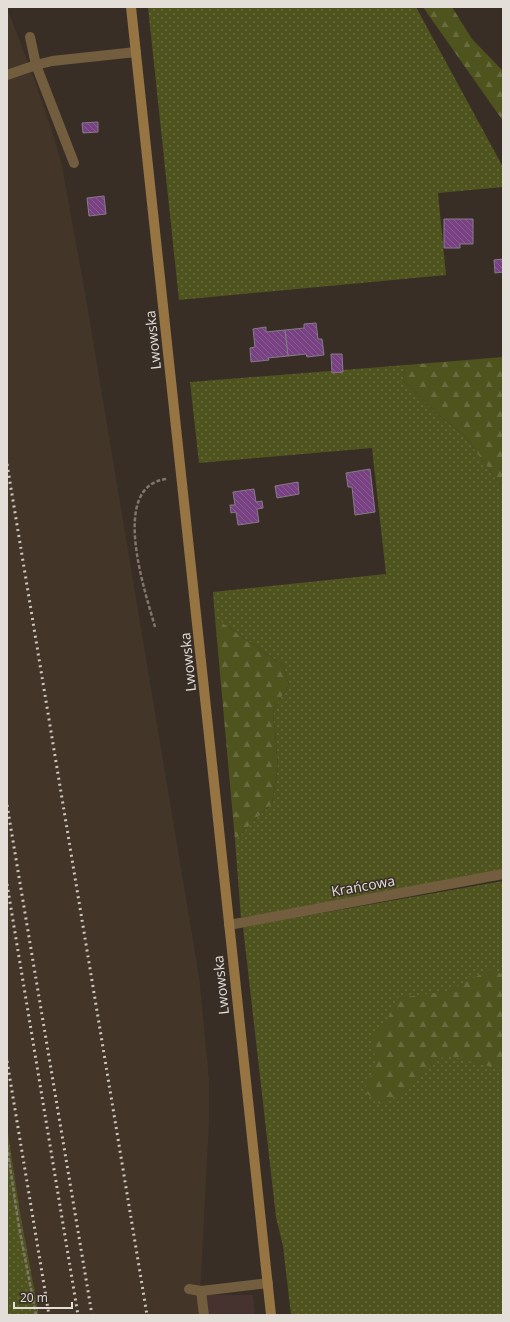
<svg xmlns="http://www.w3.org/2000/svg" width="510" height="1322" font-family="'Open Sans',sans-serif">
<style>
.commercial{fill:#46322f}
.built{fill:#443529}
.grass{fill:url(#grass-dots)}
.forest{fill:url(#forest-firs)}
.building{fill:url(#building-back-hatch);stroke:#857c87}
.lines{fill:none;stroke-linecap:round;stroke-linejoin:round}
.path{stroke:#7e766f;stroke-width:2.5;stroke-dasharray:4 2;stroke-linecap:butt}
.service{stroke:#725d3e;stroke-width:10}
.minor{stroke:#725d3e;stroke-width:10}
.secondary{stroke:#967542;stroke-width:10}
.rail{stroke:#cdc6c1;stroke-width:3;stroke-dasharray:2 4;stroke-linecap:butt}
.labels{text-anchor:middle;stroke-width:3;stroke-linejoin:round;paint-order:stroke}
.street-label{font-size:14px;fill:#e4ded9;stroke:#382e26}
</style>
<defs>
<pattern id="grass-dots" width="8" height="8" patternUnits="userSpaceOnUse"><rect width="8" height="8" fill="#4f531e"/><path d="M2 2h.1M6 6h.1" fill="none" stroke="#686b3e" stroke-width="1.8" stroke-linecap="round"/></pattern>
<pattern id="forest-firs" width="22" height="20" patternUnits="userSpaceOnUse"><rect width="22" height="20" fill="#4f531e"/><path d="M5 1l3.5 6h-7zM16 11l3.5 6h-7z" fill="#686b3e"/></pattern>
<pattern id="building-back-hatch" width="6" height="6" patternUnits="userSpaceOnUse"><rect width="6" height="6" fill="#774182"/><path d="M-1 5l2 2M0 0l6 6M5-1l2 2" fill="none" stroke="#8a5c93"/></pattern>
</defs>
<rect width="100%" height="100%" fill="#382e26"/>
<!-- commercial -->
<polygon class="commercial" points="200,1295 253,1295 255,1315 199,1315"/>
<!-- built -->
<polygon class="built" points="7,8 33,76 52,131 61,161 85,292 199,976 209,1079 209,1121 199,1315 39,1315 20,1212 7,1126"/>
<!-- grass -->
<g class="grass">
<polygon points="148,7 416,7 503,167 503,187 438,193 446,275 179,300"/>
<polygon points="406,365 403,380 443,419 463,434 501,486 503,487 503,870 241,918 235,840 272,803 278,766 273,710 289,685 283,665 215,618 213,592 386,574 372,448 199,463 190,382"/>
<polygon points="503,881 503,1315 291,1315 283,1246 276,1217 243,927"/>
<polygon points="7,1126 20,1212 39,1315 7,1315"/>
</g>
<!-- forest -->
<g class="forest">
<polygon points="423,7 452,7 472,39 503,71 503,121"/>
<polygon points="503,357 503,487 501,486 463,434 443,419 403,380 406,365"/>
<polygon points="215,618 283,665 289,685 273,710 278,766 272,803 235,840"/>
<polygon points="493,968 503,976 503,1063 496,1068 445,1055 398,1095 380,1104 364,1091 376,1064 372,1037 384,1026 398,998 448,991"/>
</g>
<!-- building -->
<g class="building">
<polygon points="98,122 98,132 83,133 82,123"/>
<polygon points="104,196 106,214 89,216 87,198"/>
<polygon points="444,219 473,219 473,244 460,244 460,248 444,248"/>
<polygon points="503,259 503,272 495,273 494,260"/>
<polygon points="316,323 318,339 322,339 324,355 307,357 306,354 288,356 285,330 304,328 304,324"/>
<polygon points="266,327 266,332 285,330 288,356 268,358 269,360 251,362 250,348 255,347 253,329"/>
<polygon points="331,354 342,354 343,372 332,373"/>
<polygon points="370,469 375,512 355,515 352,487 348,487 346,473"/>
<polygon points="298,482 299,494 277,498 275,486"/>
<polygon points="254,489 256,502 262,501 263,508 257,509 259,522 238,525 236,512 231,513 230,505 235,505 233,492"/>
</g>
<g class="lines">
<!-- path -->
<g class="path">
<path d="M 155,627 C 146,594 108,485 167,479"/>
<polyline points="7,1146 19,1227 36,1315"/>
</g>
<!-- service -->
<g class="service">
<polyline points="30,37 36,65 74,163"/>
<polyline points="7,75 36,65 52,61 136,52"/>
<polyline points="189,1289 201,1291 268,1283"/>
<polyline points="201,1291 204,1315"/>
</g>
<!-- minor -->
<polyline class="minor" points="229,925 503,874"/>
<!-- secondary -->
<polyline class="secondary" points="131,7 271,1315"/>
<!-- rail -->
<g class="rail">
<polyline points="7,464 147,1315"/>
<polyline points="7,805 92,1315"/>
<polyline points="7,884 78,1315"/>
<polyline points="7,1061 49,1315"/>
</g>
</g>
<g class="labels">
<!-- street labels -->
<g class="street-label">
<text transform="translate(153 340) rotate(-96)" y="5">Lwowska</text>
<text transform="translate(188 662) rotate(-96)" y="5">Lwowska</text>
<text transform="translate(363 886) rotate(-10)" y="5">Krańcowa</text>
<text transform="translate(221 985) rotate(-96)" y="5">Lwowska</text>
</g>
</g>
<!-- border -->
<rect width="510" height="1322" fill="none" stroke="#e4ded9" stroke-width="16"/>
<!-- scale -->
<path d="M14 1302v6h58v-6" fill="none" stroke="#e4ded9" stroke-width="2"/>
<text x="20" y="1302" font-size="12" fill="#e4ded9" stroke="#382e26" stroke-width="3" paint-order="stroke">20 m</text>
</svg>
